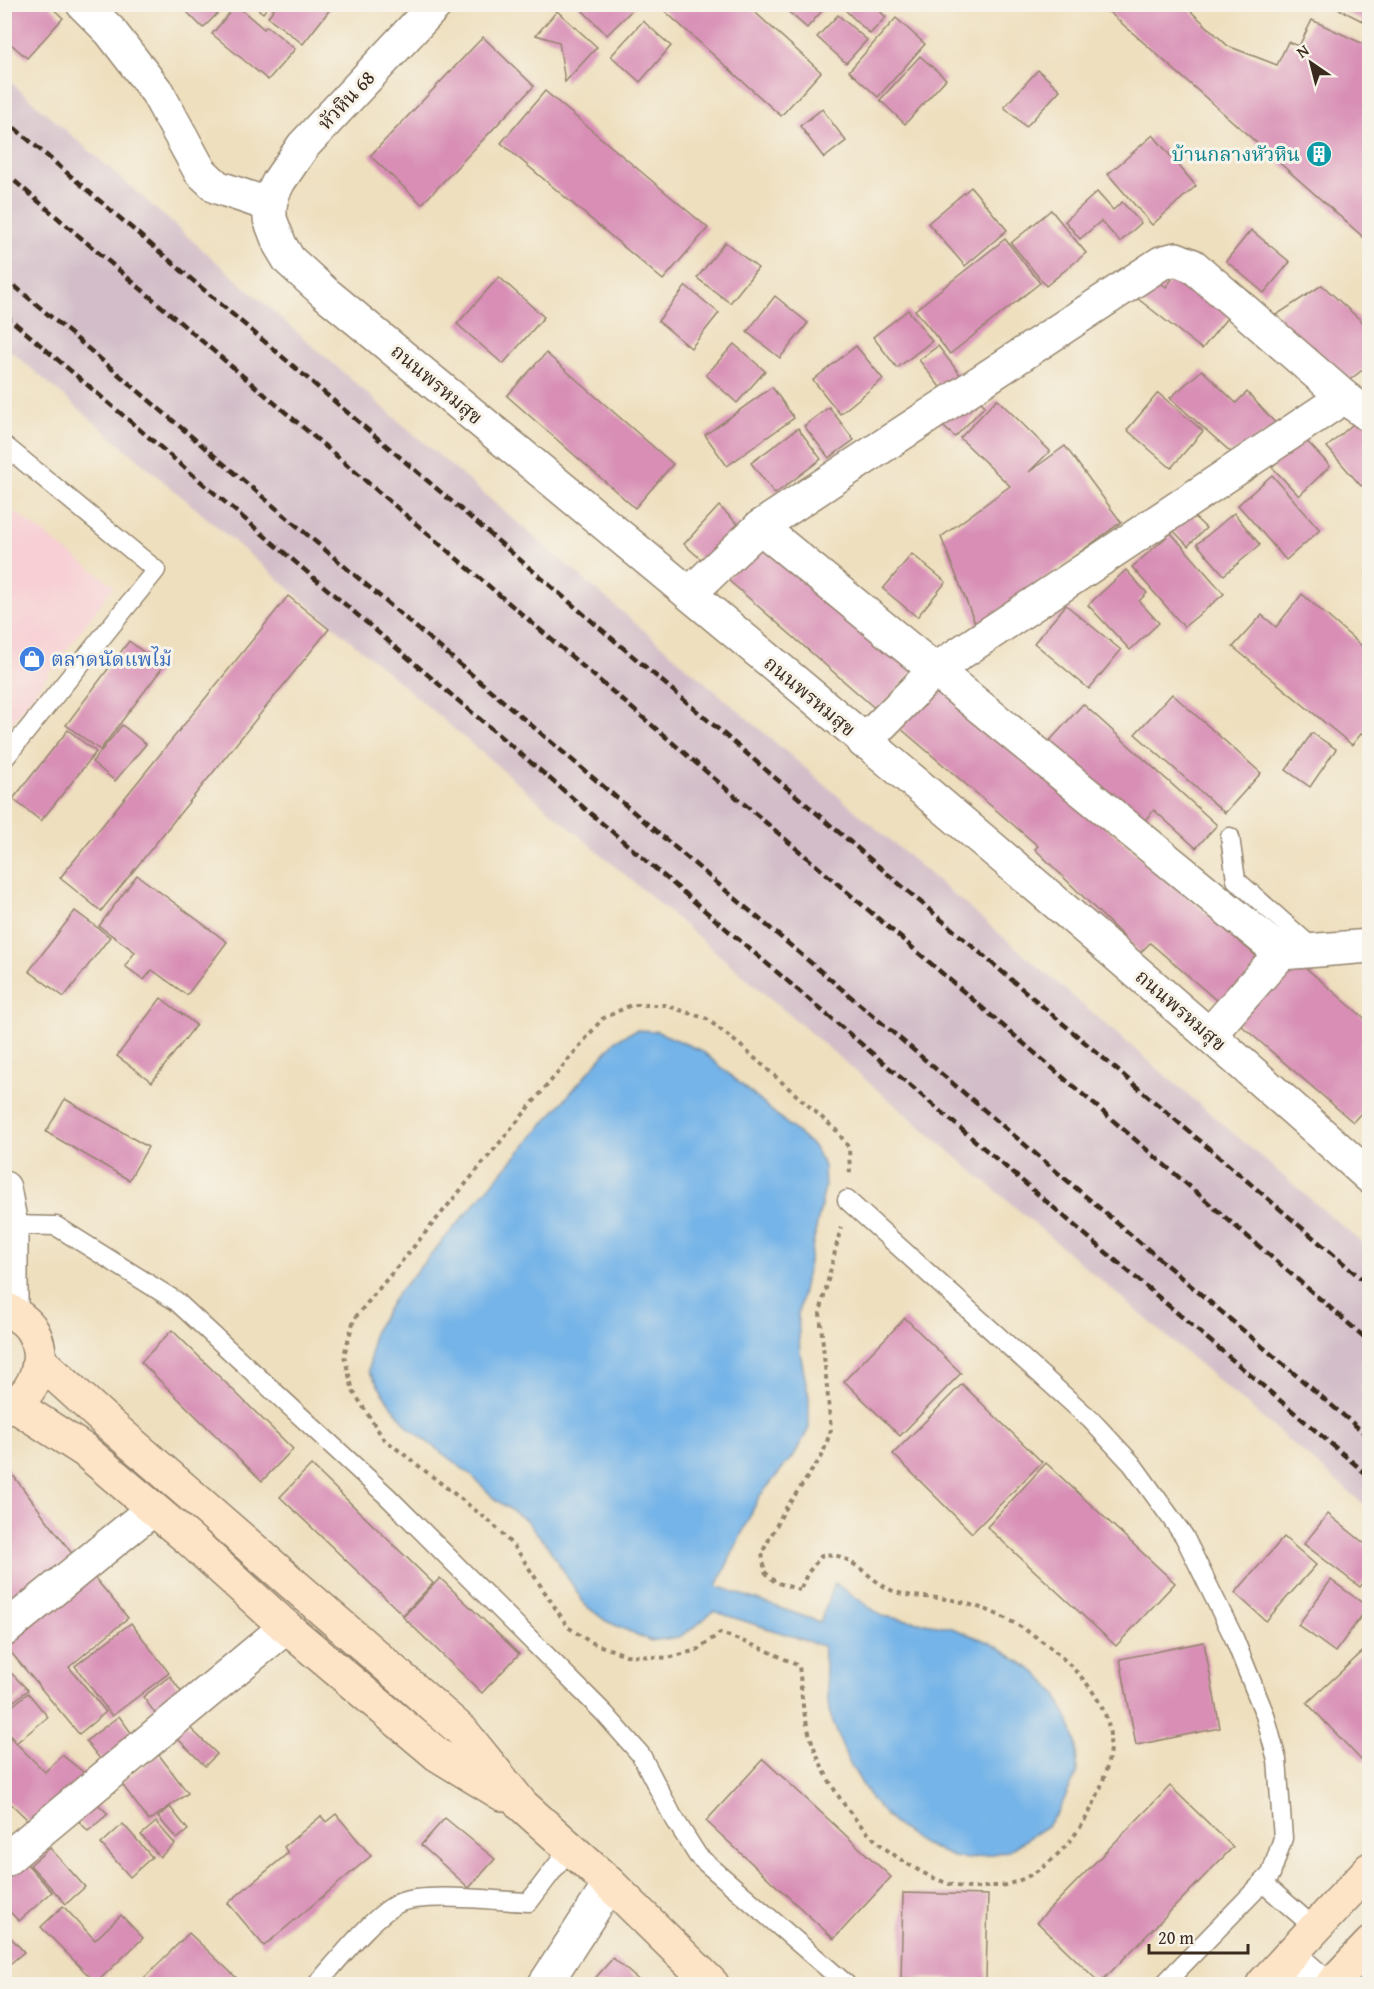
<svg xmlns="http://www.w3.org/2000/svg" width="1374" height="1989" font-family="'Gentium Book Plus','Noto Serif Thai',serif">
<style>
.built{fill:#f7cfd4}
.industrial{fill:#d2bdc8}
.water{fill:#74b4e8;stroke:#586f83;stroke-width:1.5}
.building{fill:#d88eb5}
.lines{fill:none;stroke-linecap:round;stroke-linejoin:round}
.service-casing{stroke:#94846e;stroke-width:21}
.minor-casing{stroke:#94846e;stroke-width:36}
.tertiary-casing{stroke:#94846e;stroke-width:36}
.secondary-casing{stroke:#94846e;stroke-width:36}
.path{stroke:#94846e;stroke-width:4;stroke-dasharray:4.5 4.5;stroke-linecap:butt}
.service{stroke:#fff;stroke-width:18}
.minor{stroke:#fff;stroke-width:33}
.tertiary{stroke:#fff;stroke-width:33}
.secondary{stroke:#fee4c6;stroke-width:33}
.rail{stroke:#3b2a1e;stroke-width:4.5;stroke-dasharray:9 4.5;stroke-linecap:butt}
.labels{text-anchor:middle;stroke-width:6;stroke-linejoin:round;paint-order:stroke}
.street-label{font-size:20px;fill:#3b2a1e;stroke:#f7f3e8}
.culture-label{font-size:20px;fill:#0d838f;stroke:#f7f3e8;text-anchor:end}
.shop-label{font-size:20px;fill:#366cbe;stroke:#f7f3e8;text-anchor:start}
</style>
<rect width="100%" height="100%" fill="#f7f3e8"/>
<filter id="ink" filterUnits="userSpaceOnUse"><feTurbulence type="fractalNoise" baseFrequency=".0167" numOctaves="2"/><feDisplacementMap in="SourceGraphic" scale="12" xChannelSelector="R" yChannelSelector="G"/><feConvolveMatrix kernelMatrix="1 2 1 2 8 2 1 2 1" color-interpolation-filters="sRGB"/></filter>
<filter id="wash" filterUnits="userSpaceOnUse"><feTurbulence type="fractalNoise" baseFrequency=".008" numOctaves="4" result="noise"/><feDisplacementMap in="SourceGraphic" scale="24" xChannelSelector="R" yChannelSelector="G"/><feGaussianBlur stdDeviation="1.35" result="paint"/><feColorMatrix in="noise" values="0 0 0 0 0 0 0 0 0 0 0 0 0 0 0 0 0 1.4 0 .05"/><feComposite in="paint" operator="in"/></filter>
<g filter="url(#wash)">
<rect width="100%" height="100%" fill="#eedfbe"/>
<!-- built -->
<polygon class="built" points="5,505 114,586 5,732"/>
<!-- industrial -->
<polygon class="industrial" points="5,77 402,424 1369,1249 1369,1509 5,346"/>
<!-- water -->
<polygon class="water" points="636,1030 656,1031 702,1051 815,1148 824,1166 825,1187 798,1314 800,1353 809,1397 809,1428 796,1452 759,1497 717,1586 820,1622 835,1583 882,1616 949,1627 991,1643 1037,1673 1057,1695 1069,1721 1076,1743 1077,1773 1059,1810 1047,1826 1008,1851 968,1859 953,1857 923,1844 894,1824 870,1797 847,1759 829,1711 823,1646 713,1611 695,1627 679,1637 651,1641 606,1621 585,1605 547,1545 526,1520 496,1500 471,1475 409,1428 388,1401 369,1371 373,1333 396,1295 616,1040"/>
<g id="blocks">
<!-- building -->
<g class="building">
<polygon points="4,4 48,4 63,18 27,58 4,38"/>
<polygon points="193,4 227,4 203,28 186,11"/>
<polygon points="251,4 270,4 263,13"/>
<polygon points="277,4 326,4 331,8 303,44 268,17"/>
<polygon points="576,4 632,4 635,7 607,35"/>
<polygon points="657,4 746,4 821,72 781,116"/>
<polygon points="785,4 828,4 807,28 783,7"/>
<polygon points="839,4 872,4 886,17 870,34"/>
<polygon points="1100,4 1183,4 1228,46 1277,65 1288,42 1299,46 1312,20 1370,47 1370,243"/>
<polygon points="1329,4 1370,4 1370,25"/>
<polygon points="236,5 264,29 267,26 295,49 268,80 212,34"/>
<polygon points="557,11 597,47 565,82 559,42 536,35"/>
<polygon points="838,15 867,40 846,63 817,37"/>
<polygon points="896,18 925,44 878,97 849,71"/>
<polygon points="643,21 671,46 640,82 611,56"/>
<polygon points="483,37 534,86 422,204 370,156"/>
<polygon points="920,56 946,79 905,124 880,100"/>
<polygon points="1038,70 1060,90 1026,127 1004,107"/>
<polygon points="545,91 708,228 663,280 501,143"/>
<polygon points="822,109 846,141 824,158 800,126"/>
<polygon points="1153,135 1196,186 1152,225 1108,174"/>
<polygon points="971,187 1007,230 965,266 928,223"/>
<polygon points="1097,192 1113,210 1122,202 1141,223 1120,242 1101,221 1080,239 1065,221"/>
<polygon points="1051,210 1086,253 1046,286 1011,243"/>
<polygon points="1251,230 1290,262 1264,293 1226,261"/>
<polygon points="1005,239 1040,283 950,354 915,310"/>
<polygon points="725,242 758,268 730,303 697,278"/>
<polygon points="1179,270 1231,313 1202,349 1133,295 1150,274 1166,287"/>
<polygon points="499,277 544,317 503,364 457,324"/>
<polygon points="1322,285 1370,329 1370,364 1347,382 1270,319"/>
<polygon points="686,286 719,313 691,348 658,321"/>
<polygon points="775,296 808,323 780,358 747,332"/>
<polygon points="908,310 932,341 897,368 873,337"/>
<polygon points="734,344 765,371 737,403 706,375"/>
<polygon points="856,346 883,379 840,414 813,380"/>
<polygon points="938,346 962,377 943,391 919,360"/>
<polygon points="546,353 673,464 635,508 507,396"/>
<polygon points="1202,370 1236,403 1247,392 1278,426 1232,453 1170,398"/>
<polygon points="772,387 794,418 727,466 705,435"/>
<polygon points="1158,393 1203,431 1171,468 1127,430"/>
<polygon points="976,397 985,406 955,437 937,421"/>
<polygon points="997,399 1050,451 1029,472 1065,446 1121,522 977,628 941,537 1010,486 960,438"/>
<polygon points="829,407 854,440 829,458 804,426"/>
<polygon points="1361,417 1370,427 1370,478 1361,486 1327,447"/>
<polygon points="798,428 821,459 775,494 751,463"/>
<polygon points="1303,437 1330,466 1299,496 1272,467"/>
<polygon points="1272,475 1320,530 1286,560 1238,505"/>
<polygon points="719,506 740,526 705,563 684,544"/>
<polygon points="1188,511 1206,528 1188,546 1171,528"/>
<polygon points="1234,513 1260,545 1224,575 1197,544"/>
<polygon points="1171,533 1224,594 1184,627 1132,567"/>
<polygon points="765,536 916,668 878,711 727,579"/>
<polygon points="912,554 946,582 917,617 883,589"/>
<polygon points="1126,570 1147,593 1139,601 1159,623 1130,650 1088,605"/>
<polygon points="1302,594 1370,653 1370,723 1352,745 1233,647 1262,615 1276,627"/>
<polygon points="288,596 329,629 101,911 60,878"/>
<polygon points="1066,605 1121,650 1089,689 1034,643"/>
<polygon points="129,641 163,667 100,750 66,725"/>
<polygon points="938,683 1262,961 1223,1006 1150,943 1140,953 1035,849 1038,846 900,728"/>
<polygon points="1172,694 1261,773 1225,813 1135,734"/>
<polygon points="1083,704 1217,825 1196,848 1154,810 1138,828 1045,746"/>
<polygon points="122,725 146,744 115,781 92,762"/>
<polygon points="68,730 96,752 41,821 13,799"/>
<polygon points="1312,733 1336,749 1310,787 1286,770"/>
<polygon points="137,875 227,942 187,995 152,970 144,980 125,966 135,952 99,926"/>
<polygon points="75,911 110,937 64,997 29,971"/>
<polygon points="1292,956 1370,1023 1370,1103 1353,1122 1236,1021"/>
<polygon points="161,998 196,1025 152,1082 117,1056"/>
<polygon points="65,1099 148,1147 129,1180 46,1132"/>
<polygon points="905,1318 961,1373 900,1436 844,1381"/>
<polygon points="172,1330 293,1449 262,1481 141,1362"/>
<polygon points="962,1384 1042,1462 972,1533 893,1454"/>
<polygon points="1046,1463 1175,1583 1116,1646 987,1527"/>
<polygon points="311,1465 433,1583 403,1615 280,1497"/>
<polygon points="6,1466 74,1556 4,1608 4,1468"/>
<polygon points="1328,1514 1370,1548 1370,1575 1360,1587 1304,1544"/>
<polygon points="1284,1537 1316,1565 1266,1621 1235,1593"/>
<polygon points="90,1572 128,1618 69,1667 106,1712 79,1734 4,1644"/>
<polygon points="440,1578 519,1654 482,1693 403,1617"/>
<polygon points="1331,1580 1368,1607 1335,1652 1298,1625"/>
<polygon points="131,1623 169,1673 112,1716 75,1666"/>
<polygon points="1204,1642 1220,1728 1136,1745 1120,1659"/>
<polygon points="1370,1645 1370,1756 1363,1762 1307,1703"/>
<polygon points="4,1666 28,1690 4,1709"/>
<polygon points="170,1676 190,1704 163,1724 143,1697"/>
<polygon points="28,1693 48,1717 16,1743 4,1728 4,1713"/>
<polygon points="119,1716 135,1738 103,1763 86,1741"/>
<polygon points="185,1723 217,1754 205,1766 173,1734"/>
<polygon points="4,1731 45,1772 62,1755 88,1776 31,1823 4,1797"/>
<polygon points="159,1755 188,1793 149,1821 121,1783"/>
<polygon points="763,1759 891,1877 834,1939 706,1821"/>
<polygon points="1170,1786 1233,1847 1100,1983 1037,1922"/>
<polygon points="94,1800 108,1814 88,1831 75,1817"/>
<polygon points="170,1807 188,1830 177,1839 158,1817"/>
<polygon points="336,1814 371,1856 264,1946 228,1903 288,1853 284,1847 321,1816 326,1822"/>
<polygon points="445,1818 495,1859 469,1888 421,1845"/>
<polygon points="156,1822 175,1844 160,1857 141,1835"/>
<polygon points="123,1824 152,1857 130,1877 101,1844"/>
<polygon points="50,1848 85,1887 66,1904 30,1865"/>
<polygon points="26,1863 52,1892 19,1921 4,1906 4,1882"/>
<polygon points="903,1893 988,1895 986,1980 901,1978"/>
<polygon points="63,1906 95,1940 121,1915 143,1938 96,1983 41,1927"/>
<polygon points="4,1930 24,1952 4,1969"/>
<polygon points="189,1933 243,1984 138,1984"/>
<polygon points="613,1958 643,1984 590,1984"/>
</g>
</g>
</g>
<g filter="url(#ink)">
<use href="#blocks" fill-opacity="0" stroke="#94846e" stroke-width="1.5"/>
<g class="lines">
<!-- service casing -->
<g class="service-casing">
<g id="service">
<polyline points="4,445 156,570 4,759"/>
<polyline points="1230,837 1236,880 1316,951"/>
<polyline points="847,1200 1091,1420 1132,1464 1184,1536 1234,1638 1265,1715 1277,1760 1283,1838 1271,1874 1164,1984"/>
<polyline points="11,1225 56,1226 176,1301 388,1497 604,1713 641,1755 672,1815 698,1856 846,1984"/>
<polyline points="1263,1883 1315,1928"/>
<path d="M 317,1984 C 337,1962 373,1915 399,1903 C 425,1892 498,1901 529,1902 L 570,1848"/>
</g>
</g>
<!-- minor casing -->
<g class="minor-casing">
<g id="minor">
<polyline points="83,4 110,31 157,92 200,171 217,187 270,205"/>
<path d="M 436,4 L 303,146 L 279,181 L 273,193 L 270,205 L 270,219 L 280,245 L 289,260 L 324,292 C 676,582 1029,872 1370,1177"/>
<polyline points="760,527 1281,953"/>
<polyline points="690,593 760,527 1161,263 1176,259 1193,266 1344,397 1370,416"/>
<polyline points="864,742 935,670 1344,397"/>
<polyline points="1210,1034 1281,953 1370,946"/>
<polyline points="4,1630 153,1509"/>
<polyline points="4,1861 286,1627"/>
<polyline points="1289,1956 1321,1984"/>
<polyline points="545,1984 610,1884"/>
</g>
</g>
<!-- tertiary casing -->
<g class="tertiary-casing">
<polyline id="tertiary" points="4,1188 11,1225 11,1311"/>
</g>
<!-- secondary casing -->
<g class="secondary-casing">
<g id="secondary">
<path d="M 4,1308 C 14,1313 23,1318 30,1327 C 50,1356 36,1396 4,1409"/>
<polyline points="40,1361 108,1423 462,1731 522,1805 610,1884 712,1984"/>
<polyline points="14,1405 84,1450 190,1540 286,1627 438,1755 502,1794"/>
<polyline points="1263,1984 1370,1869"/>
<polyline points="1332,1984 1370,1944"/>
</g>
</g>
<!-- path -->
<g class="path">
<path d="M 801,1588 L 807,1574 L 822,1555 C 849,1550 869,1581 893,1591 C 910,1598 928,1596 946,1599 C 958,1600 970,1605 981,1608 C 1027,1623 1100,1678 1109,1728 C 1114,1753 1103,1785 1092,1807 C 1076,1839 1047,1872 1012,1883 C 1005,1886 997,1886 990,1886 C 981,1888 972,1889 963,1887 C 937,1883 907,1865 886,1849 C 845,1817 813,1762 804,1711 C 801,1697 801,1681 799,1666 L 766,1650 L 720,1633 L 697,1650 L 668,1658 L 626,1655 L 590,1642 L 568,1627 L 517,1550 L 493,1524 L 383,1438 L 353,1391 L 344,1355 L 354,1319 L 602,1019 L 631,1005 L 665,1005 L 707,1019 L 741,1046 L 837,1131 L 849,1148 L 850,1176"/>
<polyline points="800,1590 775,1582 765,1572 762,1553 784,1511 822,1456 831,1430 820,1313 841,1227"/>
</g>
<!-- service -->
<use href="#service" class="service"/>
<!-- minor -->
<use href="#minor" class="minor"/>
<!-- tertiary -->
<use href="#tertiary" class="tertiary"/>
<!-- secondary -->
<use href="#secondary" class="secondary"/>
<!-- rail -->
<g class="rail">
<polyline points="4,119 1370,1286"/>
<polyline points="4,172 928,961 1370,1342"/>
<polyline points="4,277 1370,1438"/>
<polyline points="4,314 1370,1477"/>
</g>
</g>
</g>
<!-- icons -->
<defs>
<g id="building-disc" transform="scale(1.35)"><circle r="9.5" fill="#0f9aa8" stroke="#f7f3e8"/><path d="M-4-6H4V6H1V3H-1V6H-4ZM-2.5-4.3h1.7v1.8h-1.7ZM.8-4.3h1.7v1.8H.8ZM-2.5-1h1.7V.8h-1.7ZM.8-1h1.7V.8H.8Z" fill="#fff"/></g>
<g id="shop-disc" transform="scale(1.35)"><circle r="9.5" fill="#3f7fe0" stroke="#f7f3e8"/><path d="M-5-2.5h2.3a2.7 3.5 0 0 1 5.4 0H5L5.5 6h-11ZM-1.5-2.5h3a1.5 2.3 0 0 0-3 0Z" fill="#fff"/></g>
</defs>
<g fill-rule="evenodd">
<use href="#building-disc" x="1319" y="154"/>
<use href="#shop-disc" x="32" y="659"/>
</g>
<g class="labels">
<!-- street labels -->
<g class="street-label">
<text transform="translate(346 100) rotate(-47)" y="7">หัวหิน 68</text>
<text transform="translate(437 384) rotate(40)" y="7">ถนนพรหมสุข</text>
<text transform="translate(810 696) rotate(40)" y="7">ถนนพรหมสุข</text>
<text transform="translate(1181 1010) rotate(41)" y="7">ถนนพรหมสุข</text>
</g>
<!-- culture labels -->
<g class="culture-label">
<text x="1300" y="161">บ้านกลางหัวหิน</text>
</g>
<!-- shop labels -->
<g class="shop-label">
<text x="51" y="666">ตลาดนัดแพไม้</text>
</g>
</g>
<!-- margin -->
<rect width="1374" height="1989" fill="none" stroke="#f7f3e8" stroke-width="24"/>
<!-- north arrow -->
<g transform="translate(1311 63) rotate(325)" stroke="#f7f3e8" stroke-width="4.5" paint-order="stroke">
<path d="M0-4.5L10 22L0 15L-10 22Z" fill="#3b2a1e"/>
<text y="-9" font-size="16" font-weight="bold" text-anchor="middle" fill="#3b2a1e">N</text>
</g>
<!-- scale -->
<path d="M1149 1944v9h99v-9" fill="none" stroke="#3b2a1e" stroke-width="3"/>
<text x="1158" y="1944" font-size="18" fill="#3b2a1e" stroke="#f7f3e8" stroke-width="4.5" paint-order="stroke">20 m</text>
</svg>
